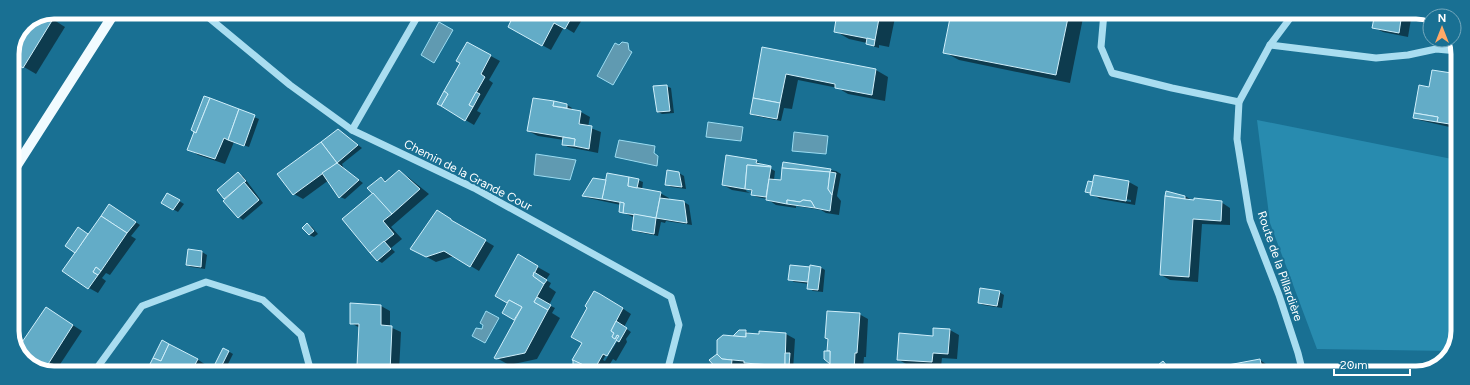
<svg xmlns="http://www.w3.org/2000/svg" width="1470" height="385" font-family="Figtree,sans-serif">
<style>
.green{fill:#288baf}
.water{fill:#609ab1;stroke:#9bdcf2}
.shadow{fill:#0007;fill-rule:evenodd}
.building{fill:#63acc7;stroke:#cfeffb}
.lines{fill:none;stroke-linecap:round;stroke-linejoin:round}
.minor{stroke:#a9ddf0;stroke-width:7}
.major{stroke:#f1fbff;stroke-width:10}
.labels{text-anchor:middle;stroke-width:4;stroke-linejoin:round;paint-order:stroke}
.street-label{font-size:12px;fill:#fff;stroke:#197093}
.rim{fill:none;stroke:#fff;stroke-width:5}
</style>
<rect width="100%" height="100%" fill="#197093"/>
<!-- green -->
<polygon class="green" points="1257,120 1457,160 1457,342 1451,351 1317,349 1270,223"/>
<!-- water -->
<g class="water">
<polygon points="439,22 453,30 434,63 421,55"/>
<polygon points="622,42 628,43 629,50 632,52 613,85 597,76 615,43 619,45"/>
<polygon points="708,122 743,127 741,141 706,137"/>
<polygon points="794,132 828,136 826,154 792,151"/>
<polygon points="619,140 655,146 654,153 658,156 657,166 615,157"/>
<polygon points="536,154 576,160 570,180 534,175"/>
<polygon points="486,311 499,318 485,343 472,336 476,328 482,329 483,325 480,323"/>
</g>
<!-- shadow -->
<g class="shadow">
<polygon points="517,12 586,13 574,33 564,27 551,50 518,32"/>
<polygon points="838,13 896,13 889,47 879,45 879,48 872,46 867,43 849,39 835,31"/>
<polygon points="952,13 1084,13 1070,83 959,60 944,52"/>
<polygon points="1376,13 1412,13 1408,37 1383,32 1373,27"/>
<polygon points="46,15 65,27 36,74 12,60 24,24"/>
<polygon points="467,43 500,61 489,80 493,83 477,111 481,113 474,125 438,104 461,63"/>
<polygon points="763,48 876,70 888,77 885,101 848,94 838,88 798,80 792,109 784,108 781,121 756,116 751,114"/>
<polygon points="1458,75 1458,129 1419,120 1414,118 1430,88"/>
<polygon points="666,86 671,88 674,113 662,114 658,112"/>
<polygon points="204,98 259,119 249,147 234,142 225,164 198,155 189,149 195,132"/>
<polygon points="554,102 567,105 572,108 571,110 581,112 590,117 588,127 601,132 598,153 568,147 563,144 564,140 538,136 528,131"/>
<polygon points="342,133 362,148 342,164 344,169 363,183 345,199 340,197 329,180 303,199 294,194"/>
<polygon points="756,161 775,171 774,180 782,182 784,163 836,171 841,174 837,196 841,201 839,215 826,213 821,210 796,206 796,208 776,205 767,199 757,197 753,195 753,192 747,189 746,191 750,193 732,190 723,185"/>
<polygon points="399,172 408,177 429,194 391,227 402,239 391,248 395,252 382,263 377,260 374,194 381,178 387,182"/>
<polygon points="679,173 684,176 686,189 671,187 666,184"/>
<polygon points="238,174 243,176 263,203 243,220 239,217 218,191"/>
<polygon points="638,180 643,182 642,190 660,193 669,198 669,200 684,202 689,205 692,225 666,221 665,223 661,222 658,236 638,232 633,229 635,218 620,211 621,205 588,198 584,196 606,181"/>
<path d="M 1088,182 L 1129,182 L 1138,187 L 1135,205 L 1100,199 L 1087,191 ZM 1100,195 L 1131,200 L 1131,202 L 1100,197 Z"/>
<polygon points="1167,193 1185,196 1190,199 1190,201 1221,202 1230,208 1230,225 1202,224 1198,282 1170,280 1161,275"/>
<polygon points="168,194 184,204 178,212 162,203"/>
<polygon points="114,207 140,225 131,236 136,239 110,275 106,273 102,278 106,281 98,293 89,288 76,252 83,231 88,235"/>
<polygon points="437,212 494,246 479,271 454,256 436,262 412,249"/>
<polygon points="307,224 312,227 318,234 314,237 309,235"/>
<polygon points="188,250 202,252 207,255 205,269 191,267 187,265"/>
<polygon points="518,256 550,274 546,280 551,283 549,287 556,292 549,305 555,308 552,313 560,318 537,359 509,365 495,357 516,320 503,313 509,303 496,296"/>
<polygon points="820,267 825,270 823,292 813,291 809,288 809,284 794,282 789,279 811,268"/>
<polygon points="999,292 1004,295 1002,308 983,305 979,303"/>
<path d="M 610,300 L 631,314 L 624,327 L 631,332 L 626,339 L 627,342 L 616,361 L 613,359 L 605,372 L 573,372 L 573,360 ZM 616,338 L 618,340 L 605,361 L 603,360 Z"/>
<polygon points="351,305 381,306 390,311 390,327 401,332 399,372 371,372 358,366 360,328 351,323"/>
<polygon points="46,308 82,331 55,372 52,372 45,368 18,349"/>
<polygon points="859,314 868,319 866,357 864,357 863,368 868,370 868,372 830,372 832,352"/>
<polygon points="950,330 959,335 957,359 942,358 941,367 908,365 899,360"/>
<polygon points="746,331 751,335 786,334 795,339 793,370 755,368 750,365 736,364 735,371 723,371 718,368 711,360 737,337"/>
<polygon points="228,351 233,354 224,372 223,372 215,367"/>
<polygon points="197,359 206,365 203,372 153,372"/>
<polygon points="1260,360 1269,366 1270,373 1231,373"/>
<polygon points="1163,362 1172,367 1177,373 1149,373"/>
<polygon points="1127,369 1134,373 1113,373"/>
</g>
<!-- building -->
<g class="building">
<polygon points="515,12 574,13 565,29 554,23 542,46 508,27"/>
<polygon points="837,13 880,13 875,40 834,32"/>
<polygon points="951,13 1069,13 1056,75 943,53"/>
<polygon points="1375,13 1402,13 1399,33 1372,28"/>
<polygon points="47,15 53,19 23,68 12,61 12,53 24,24"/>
<polygon points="867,38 875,40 874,46 866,44"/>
<polygon points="467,42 491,55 481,74 485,77 469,105 473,107 465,121 441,106 448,94 444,91 460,63 456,61"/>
<polygon points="762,47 876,69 872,95 835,88 835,84 786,74 780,103 753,98"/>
<polygon points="1432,70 1458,74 1458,114 1456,125 1437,122 1438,117 1414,113 1419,85 1429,87"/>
<polygon points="667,85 670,111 657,112 653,86"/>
<polygon points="444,91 448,94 441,106 437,104"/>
<polygon points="476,92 480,94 473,107 469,105"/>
<polygon points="204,96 210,98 196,133 191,130"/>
<polygon points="210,98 239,109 228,140 224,138 215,159 187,150 194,132 196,133"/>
<polygon points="533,98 554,101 553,106 581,111 579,124 592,126 589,149 574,146 575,139 527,131"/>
<polygon points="753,98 780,103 777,119 750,114"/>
<polygon points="554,101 567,104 567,108 553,106"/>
<polygon points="239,109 255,115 244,146 228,140"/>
<polygon points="1414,113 1438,117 1437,122 1413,118"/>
<polygon points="338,129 358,145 337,163 321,142"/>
<polygon points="563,137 575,139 574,146 562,145"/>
<polygon points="321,142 337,163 293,195 277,174"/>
<polygon points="726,155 757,160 756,163 771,166 771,167 747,165 745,189 722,185"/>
<polygon points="783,162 831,169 830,172 782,168"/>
<polygon points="337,163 359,180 339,198 322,173"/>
<polygon points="747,165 771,167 766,197 751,195 752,190 745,189"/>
<polygon points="782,168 830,172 828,189 832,195 830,211 815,208 811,201 803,200 800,202 787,200 787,204 766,200 769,179 781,180"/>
<polygon points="399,170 420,189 392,214 367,188 381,177 385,182"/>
<polygon points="667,170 679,172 682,187 665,185"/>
<polygon points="238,172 246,181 224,199 217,190"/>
<polygon points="830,172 836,173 832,195 828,189"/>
<polygon points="607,173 629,177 628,186 661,192 656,218 623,213 624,203 602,199"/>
<polygon points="1094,175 1129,181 1126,201 1090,195"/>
<polygon points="629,177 639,179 637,188 628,186"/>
<polygon points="593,178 606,180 602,199 582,196"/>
<polygon points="1088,181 1093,182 1090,193 1085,192"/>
<polygon points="244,182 259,200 238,218 223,201"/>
<polygon points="1166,191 1185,196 1185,199 1165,196"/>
<polygon points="167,193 180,200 173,210 161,203"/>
<polygon points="373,193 392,214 383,221 394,234 370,253 342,219"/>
<polygon points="1165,196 1185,199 1194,200 1194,198 1222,201 1221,221 1193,219 1189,277 1160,275"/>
<polygon points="660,198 684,201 687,223 656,218"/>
<polygon points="787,200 800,202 803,200 811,201 815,208 787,204"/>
<polygon points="620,202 624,203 623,213 619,212"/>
<polygon points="109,204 136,222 127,233 101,216"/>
<polygon points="437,210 451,219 451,220 486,240 470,267 444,251 426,257 410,249"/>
<polygon points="634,214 656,218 654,234 632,230"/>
<polygon points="101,216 127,233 101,271 96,267 93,272 98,275 88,289 62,271"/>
<polygon points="307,223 314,231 309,235 302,228"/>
<polygon points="78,227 88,234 75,253 65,246"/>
<polygon points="384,241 391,249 377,261 370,253"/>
<polygon points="188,249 202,251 201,267 186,265"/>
<polygon points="518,254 538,266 533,276 544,284 534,302 548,310 525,353 496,359 494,358 522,307 509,300 507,303 495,296"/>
<polygon points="790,265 810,267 808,282 788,280"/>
<polygon points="810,265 821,267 818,290 807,289"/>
<polygon points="96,267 101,271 98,275 93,272"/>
<polygon points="534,272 547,280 544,284 533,276"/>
<polygon points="980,288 1000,291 997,306 978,303"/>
<polygon points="594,291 600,294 623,308 611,331 614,333 612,337 615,339 617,335 619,336 607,356 603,354 594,370 572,360 582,343 571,337 587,308 585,306"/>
<polygon points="537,297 551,305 548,310 534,302"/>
<polygon points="509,300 522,307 514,320 502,313"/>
<polygon points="350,303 381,305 381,325 392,326 390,372 370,372 370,366 357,366 359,324 350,324"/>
<polygon points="46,307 73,325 45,369 19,352 18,348"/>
<polygon points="827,311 860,313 857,353 855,353 854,372 829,372 830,351 827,351 828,339 825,338"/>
<polygon points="616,321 627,328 619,342 616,340 619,336 617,335 615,339 612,337 614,333 611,331"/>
<polygon points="933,328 950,329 948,354 933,353 932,362 897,360 899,333 933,336"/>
<polygon points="739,330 746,330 746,337 733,336"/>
<polygon points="759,331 786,333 785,366 744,363 744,361 722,359 717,354 717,340 723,335 746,337 746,333 759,334"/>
<polygon points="162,340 169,344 161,361 153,358"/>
<polygon points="169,344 198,359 191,372 152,372 153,370 148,368 153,358 161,361"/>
<polygon points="223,348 229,351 219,371 213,368"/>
<polygon points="824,351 830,351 830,364 824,359"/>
<polygon points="785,353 790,353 789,366 785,366"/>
<polygon points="717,354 722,359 732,360 731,369 717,369 709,360"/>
<polygon points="1260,359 1263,373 1230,373 1228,365"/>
<polygon points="573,360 594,370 599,372 573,372"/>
<polygon points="1163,361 1173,373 1148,373"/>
<rect x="854" y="366" width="9" height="6"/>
<polygon points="1113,366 1128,368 1127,373 1112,373"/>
</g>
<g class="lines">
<!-- minor -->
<g class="minor">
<polyline points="202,12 290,85 352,130 474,188 671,297 679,325 667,372"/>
<polyline points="1104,13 1101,47 1112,73 1172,88 1239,102"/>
<polyline points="1294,13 1270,45 1239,102 1237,139 1250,220 1279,295 1298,353 1303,373"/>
<polyline points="1270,45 1376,58 1408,55 1436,49 1458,51"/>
<polyline points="352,130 420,12"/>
<polyline points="94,372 142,306 206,282 263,300 301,335 311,372"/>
</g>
<!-- major -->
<polyline class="major" points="12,173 115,12"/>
</g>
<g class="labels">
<!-- street labels -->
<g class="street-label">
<text transform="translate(468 175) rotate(27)" y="4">Chemin de la Grande Cour</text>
<text transform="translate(1280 266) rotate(71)" y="4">Route de la Pillardière</text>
</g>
</g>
<!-- crop -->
<path d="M0 0H1470V385H0ZM54 19H1416A35 35 0 0 1 1451 54V331A35 35 0 0 1 1416 366H54A35 35 0 0 1 19 331V54A35 35 0 0 1 54 19Z" fill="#197093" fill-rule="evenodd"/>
<path class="rim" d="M54 19H1416A35 35 0 0 1 1451 54V331A35 35 0 0 1 1416 366H54A35 35 0 0 1 19 331V54A35 35 0 0 1 54 19Z"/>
<!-- north arrow -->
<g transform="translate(1442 28)"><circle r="19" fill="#197093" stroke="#75a9be"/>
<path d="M0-3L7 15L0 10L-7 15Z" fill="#ffa967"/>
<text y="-6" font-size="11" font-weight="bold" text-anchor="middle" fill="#ffffff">N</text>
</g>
<!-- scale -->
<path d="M1334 369v6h76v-6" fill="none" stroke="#ffffff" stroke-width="2"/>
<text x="1340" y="369" font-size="12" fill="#ffffff" stroke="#197093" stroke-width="3" paint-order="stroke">20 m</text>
</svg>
